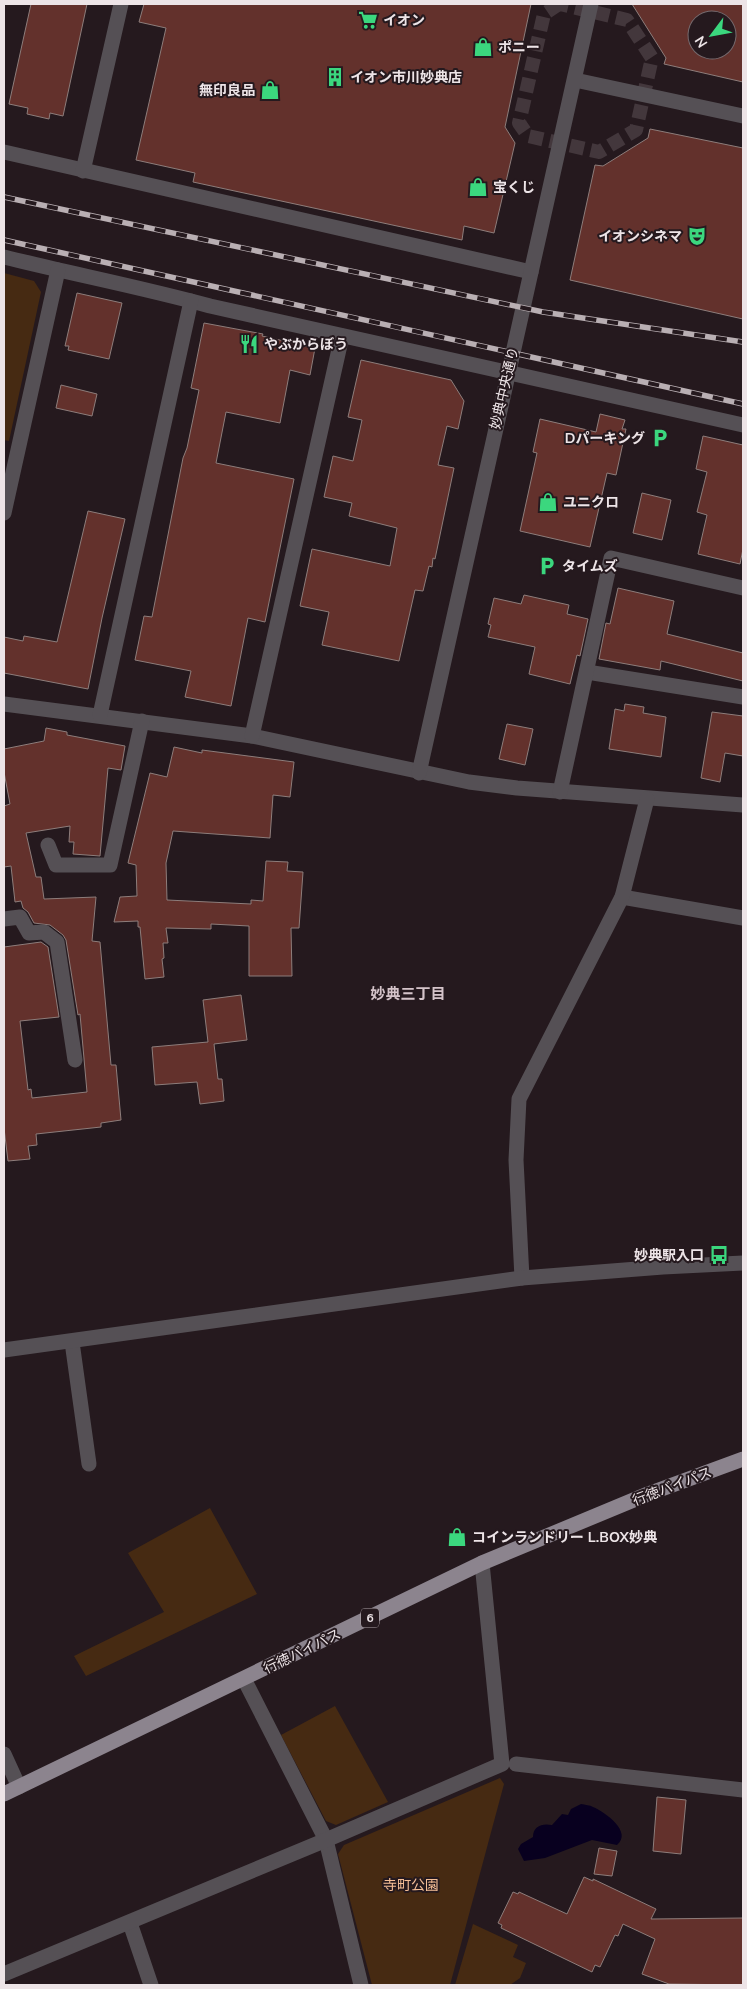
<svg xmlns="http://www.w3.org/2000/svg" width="747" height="1989" font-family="'Nunito Sans','Noto Sans JP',sans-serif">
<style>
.green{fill:#462a12}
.water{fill:#08001f}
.building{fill:#63312c;stroke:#8d7d7b;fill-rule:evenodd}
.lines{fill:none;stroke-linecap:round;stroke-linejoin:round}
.pedestrian-tunnel{stroke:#43373c;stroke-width:14;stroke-dasharray:14 7;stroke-linecap:butt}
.minor{stroke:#555055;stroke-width:15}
.tertiary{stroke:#555055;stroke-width:15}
.primary{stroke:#8c848e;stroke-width:15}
.rail-casing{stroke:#b9afb3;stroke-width:5.5}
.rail{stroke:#25191e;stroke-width:4;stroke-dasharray:11;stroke-linecap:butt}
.labels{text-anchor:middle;stroke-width:4;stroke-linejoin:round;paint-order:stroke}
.shield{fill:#25191e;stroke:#b1a7ab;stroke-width:1}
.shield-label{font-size:12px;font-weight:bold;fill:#ede4e7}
.poi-label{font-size:14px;font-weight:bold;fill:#ede4e7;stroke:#25191e;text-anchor:start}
.street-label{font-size:14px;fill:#ede4e7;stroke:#25191e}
.park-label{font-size:14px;fill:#f6bf97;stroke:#25191e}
.neighbourhood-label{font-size:15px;font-weight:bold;fill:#d4c3c9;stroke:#25191e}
</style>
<rect width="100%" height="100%" fill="#25191e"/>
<!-- green -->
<g class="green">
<polygon points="4,273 34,281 41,292 9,441 4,440"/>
<polygon points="210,1508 257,1594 86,1676 74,1656 164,1612 128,1553"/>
<polygon points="335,1706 388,1802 336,1825 326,1821 281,1735"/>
<polygon points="500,1778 504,1784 450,1985 372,1985 338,1854 344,1845"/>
<polygon points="473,1924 518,1945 513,1957 526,1963 520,1978 510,1985 455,1985"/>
</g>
<!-- water -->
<path class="water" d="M 581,1804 C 585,1805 590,1805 593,1807 C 605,1812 633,1832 617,1845 L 592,1840 L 545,1858 L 524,1861 L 518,1849 L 521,1844 L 533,1837 C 533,1826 542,1823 552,1825 L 562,1814 L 568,1815 L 571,1809 Z"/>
<!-- building -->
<g class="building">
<polygon points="31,4 87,4 63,116 50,113 49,119 27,114 28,108 9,104"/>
<polygon points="144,4 531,4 505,127 515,143 494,233 464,226 462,240 193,182 195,173 136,160 166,28 139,22"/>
<path d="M 632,4 L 743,4 L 743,82 L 664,64 L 666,58 ZM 697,20 L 727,20 L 727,50 L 697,50 Z"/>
<polygon points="650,129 743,148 743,319 570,280 595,165 603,166 648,138"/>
<polygon points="77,293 122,303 109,359 68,350 69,346 65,346"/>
<polygon points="204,323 263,334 262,336 315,348 310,375 290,370 280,423 226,412 216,463 294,479 265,622 248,618 231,706 185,697 191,671 135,660 144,616 152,617 183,458 187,448 199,390 191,388"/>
<polygon points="361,360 451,380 464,401 458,429 447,426 438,465 454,468 435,559 433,558 432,567 429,566 423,591 415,590 399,661 322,645 329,612 300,606 312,549 390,566 397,528 349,516 352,503 324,497 333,456 353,461 362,420 348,417"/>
<polygon points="61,385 97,394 92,416 56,408"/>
<polygon points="600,414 625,420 622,429 626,429 616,475 607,473 590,547 520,531 537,453 533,452 540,419 596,432"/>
<polygon points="703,436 743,445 743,549 740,564 698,554 707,515 697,512 707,472 696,469"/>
<polygon points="642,493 671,500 662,540 633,533"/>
<polygon points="88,511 125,519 102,618 88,689 4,673 4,637 23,641 24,636 57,642"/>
<polygon points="618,588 674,601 667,634 743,653 743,681 661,661 660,670 599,659 606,623 610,624"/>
<polygon points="524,595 569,605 567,614 588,619 580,656 577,655 570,684 529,674 535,647 488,637 491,625 488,624 494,598 521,604"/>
<polygon points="625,704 644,707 643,713 666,717 661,757 609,749 615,709 624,711"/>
<polygon points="712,712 743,716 743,756 725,753 720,782 701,778"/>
<polygon points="507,724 533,729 525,765 499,759"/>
<polygon points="46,728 67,732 67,735 125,746 121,770 108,768 100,856 73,854 74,842 69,842 70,826 26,833 36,877 41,877 44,899 96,897 92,941 100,942 111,1065 116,1065 121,1120 101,1123 101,1127 36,1134 37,1145 28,1146 30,1159 8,1161 4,1128 4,947 41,942 48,947 59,1017 20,1021 28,1090 31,1089 32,1098 87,1092 80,1014 78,1015 66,940 63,935 50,925 34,923 28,912 23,908 21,901 15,902 11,866 4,867 4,806 10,804 4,772 4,749 44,741"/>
<polygon points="174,747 202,753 202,750 294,762 290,797 273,795 270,838 173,831 166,863 167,900 251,904 251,900 263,901 266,861 288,862 287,871 303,872 299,928 291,928 292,976 249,976 249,926 211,924 211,929 166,928 168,943 163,943 164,958 162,959 164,977 145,979 140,927 138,927 138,921 114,922 120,897 137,896 136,865 128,863 150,773 167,777"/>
<polygon points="241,995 247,1040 214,1044 218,1079 222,1079 224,1101 200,1104 197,1082 155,1085 152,1047 208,1042 203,1000"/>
<polygon points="657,1797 686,1800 681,1854 653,1851"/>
<polygon points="599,1848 617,1851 612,1876 594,1874"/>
<polygon points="584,1877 593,1881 593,1879 656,1909 651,1919 743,1918 743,1985 669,1984 642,1974 655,1939 623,1924 618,1936 615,1935 600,1967 595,1965 592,1972 501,1928 502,1925 498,1923 513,1892 518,1894 519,1892 567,1914"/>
</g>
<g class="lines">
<!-- pedestrian-tunnel -->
<polyline class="pedestrian-tunnel" points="559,4 544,14 519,123 528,136 599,152 636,130 652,58 627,20 560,4"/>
<!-- minor -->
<g class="minor">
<polyline points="575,80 743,116"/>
<polyline points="4,152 531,272"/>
<polyline points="83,171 121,4"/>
<path d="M 4,257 C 72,274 141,287 210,306 L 743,425"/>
<polyline points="4,513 58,270"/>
<polyline points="587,672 743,697"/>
<polyline points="4,704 252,736 469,782 517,788 743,805"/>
<polyline points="100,715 191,301"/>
<polyline points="252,736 342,336"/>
<polyline points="560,792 611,558 743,588"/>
<polyline points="48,845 56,865 110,865 142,721"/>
<polyline points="622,897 743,918"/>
<polyline points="4,919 20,917 29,933 44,932 57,942 75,1060"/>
<polyline points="522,1278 516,1160 519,1099 622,897 647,799"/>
<polyline points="72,1342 89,1464"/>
<polyline points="4,1350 522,1278 663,1267 743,1263"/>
<polyline points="244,1679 326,1840 361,1985"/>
<polyline points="4,1754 19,1787"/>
<polyline points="516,1764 743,1790"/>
<polyline points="130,1923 151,1985"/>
<polyline points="4,1974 326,1840 502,1764 482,1563"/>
</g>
<!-- tertiary -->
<polyline class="tertiary" points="419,773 591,4"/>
<!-- primary -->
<polyline class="primary" points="4,1794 482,1563 648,1494 743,1459"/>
<!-- rail casing -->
<g class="rail-casing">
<g id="rail">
<polyline points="4,197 543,312 743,342"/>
<polyline points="4,240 743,404"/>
</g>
</g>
<!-- rail -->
<use href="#rail" class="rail"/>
</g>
<!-- icons -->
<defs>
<g id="supermarket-bare" transform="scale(1.5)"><path d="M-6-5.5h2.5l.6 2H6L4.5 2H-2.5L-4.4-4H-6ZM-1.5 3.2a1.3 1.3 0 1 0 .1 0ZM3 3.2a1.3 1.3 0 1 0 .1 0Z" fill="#3bd77e" stroke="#25191e" stroke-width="2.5" paint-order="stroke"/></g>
<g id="shop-bare" transform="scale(1.5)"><path d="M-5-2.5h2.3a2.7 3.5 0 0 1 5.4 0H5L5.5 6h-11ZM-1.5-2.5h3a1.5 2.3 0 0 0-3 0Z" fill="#3bd77e" stroke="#25191e" stroke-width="2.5" paint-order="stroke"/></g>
<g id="building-bare" transform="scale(1.5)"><path d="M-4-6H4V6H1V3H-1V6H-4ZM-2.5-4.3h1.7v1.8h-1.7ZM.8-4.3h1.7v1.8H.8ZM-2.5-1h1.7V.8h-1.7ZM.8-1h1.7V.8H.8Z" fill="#3bd77e" stroke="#25191e" stroke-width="2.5" paint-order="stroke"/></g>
<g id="theatre-bare" transform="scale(1.5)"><path d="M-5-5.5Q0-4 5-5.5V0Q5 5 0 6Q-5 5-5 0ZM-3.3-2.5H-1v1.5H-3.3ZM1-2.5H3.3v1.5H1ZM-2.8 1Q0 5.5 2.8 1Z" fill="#3bd77e" stroke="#25191e" stroke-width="2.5" paint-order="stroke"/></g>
<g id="restaurant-bare" transform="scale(1.5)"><path d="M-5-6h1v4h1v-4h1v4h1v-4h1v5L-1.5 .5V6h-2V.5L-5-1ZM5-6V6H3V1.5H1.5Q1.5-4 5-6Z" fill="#3bd77e" stroke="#25191e" stroke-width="2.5" paint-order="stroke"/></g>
<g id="parking-bare" transform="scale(1.5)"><path d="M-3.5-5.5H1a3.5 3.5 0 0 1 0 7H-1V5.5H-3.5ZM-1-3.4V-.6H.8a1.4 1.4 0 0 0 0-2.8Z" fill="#3bd77e" stroke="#25191e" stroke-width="2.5" paint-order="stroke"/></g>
<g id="bus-bare" transform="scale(1.5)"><path d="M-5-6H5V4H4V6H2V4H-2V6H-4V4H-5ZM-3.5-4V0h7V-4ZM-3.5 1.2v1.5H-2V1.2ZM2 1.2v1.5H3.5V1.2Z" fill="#3bd77e" stroke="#25191e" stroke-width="2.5" paint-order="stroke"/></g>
</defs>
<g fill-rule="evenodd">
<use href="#supermarket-bare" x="368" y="20"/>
<use href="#shop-bare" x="483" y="47"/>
<use href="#building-bare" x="335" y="77"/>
<use href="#shop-bare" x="270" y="90"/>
<use href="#shop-bare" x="478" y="187"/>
<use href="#theatre-bare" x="697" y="236"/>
<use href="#restaurant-bare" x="249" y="344"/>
<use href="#parking-bare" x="660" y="438"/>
<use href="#shop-bare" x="548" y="502"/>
<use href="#parking-bare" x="547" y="566"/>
<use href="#bus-bare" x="719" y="1255"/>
<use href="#shop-bare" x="457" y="1537"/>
</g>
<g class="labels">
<!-- shield labels -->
<rect class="shield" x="361" y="1608.5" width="18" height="19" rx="4"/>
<g class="shield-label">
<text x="370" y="1622">6</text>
</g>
<!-- poi labels -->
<g class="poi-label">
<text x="383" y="25">イオン</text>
<text x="498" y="52">ポニー</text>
<text x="350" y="82">イオン市川妙典店</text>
<text x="255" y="95" text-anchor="end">無印良品</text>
<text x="493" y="192">宝くじ</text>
<text x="682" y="241" text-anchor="end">イオンシネマ</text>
<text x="264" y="349">やぶからぼう</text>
<text x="645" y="443" text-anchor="end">Dパーキング</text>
<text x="563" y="507">ユニクロ</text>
<text x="562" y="571">タイムズ</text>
<text x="704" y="1260" text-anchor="end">妙典駅入口</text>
<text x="472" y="1542">コインランドリー L.BOX妙典</text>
</g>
<!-- street labels -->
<g class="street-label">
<text transform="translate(504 388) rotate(-77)" y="5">妙典中央通り</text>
<text transform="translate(672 1486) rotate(-21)" y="5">行徳バイパス</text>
<text transform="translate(302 1651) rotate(-26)" y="5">行徳バイパス</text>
</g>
<!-- park labels -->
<g class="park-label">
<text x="411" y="1890">寺町公園</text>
</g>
<!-- neighbourhood labels -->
<g class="neighbourhood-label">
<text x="408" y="999">妙典三丁目</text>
</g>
</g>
<!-- border -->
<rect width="747" height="1989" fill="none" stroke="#ede4e7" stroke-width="10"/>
<!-- north arrow -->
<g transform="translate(712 35) rotate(238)"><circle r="24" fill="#25191e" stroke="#756a6e"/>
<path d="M0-4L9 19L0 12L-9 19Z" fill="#3bd77e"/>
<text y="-8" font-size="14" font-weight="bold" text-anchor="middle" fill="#ede4e7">N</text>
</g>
</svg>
